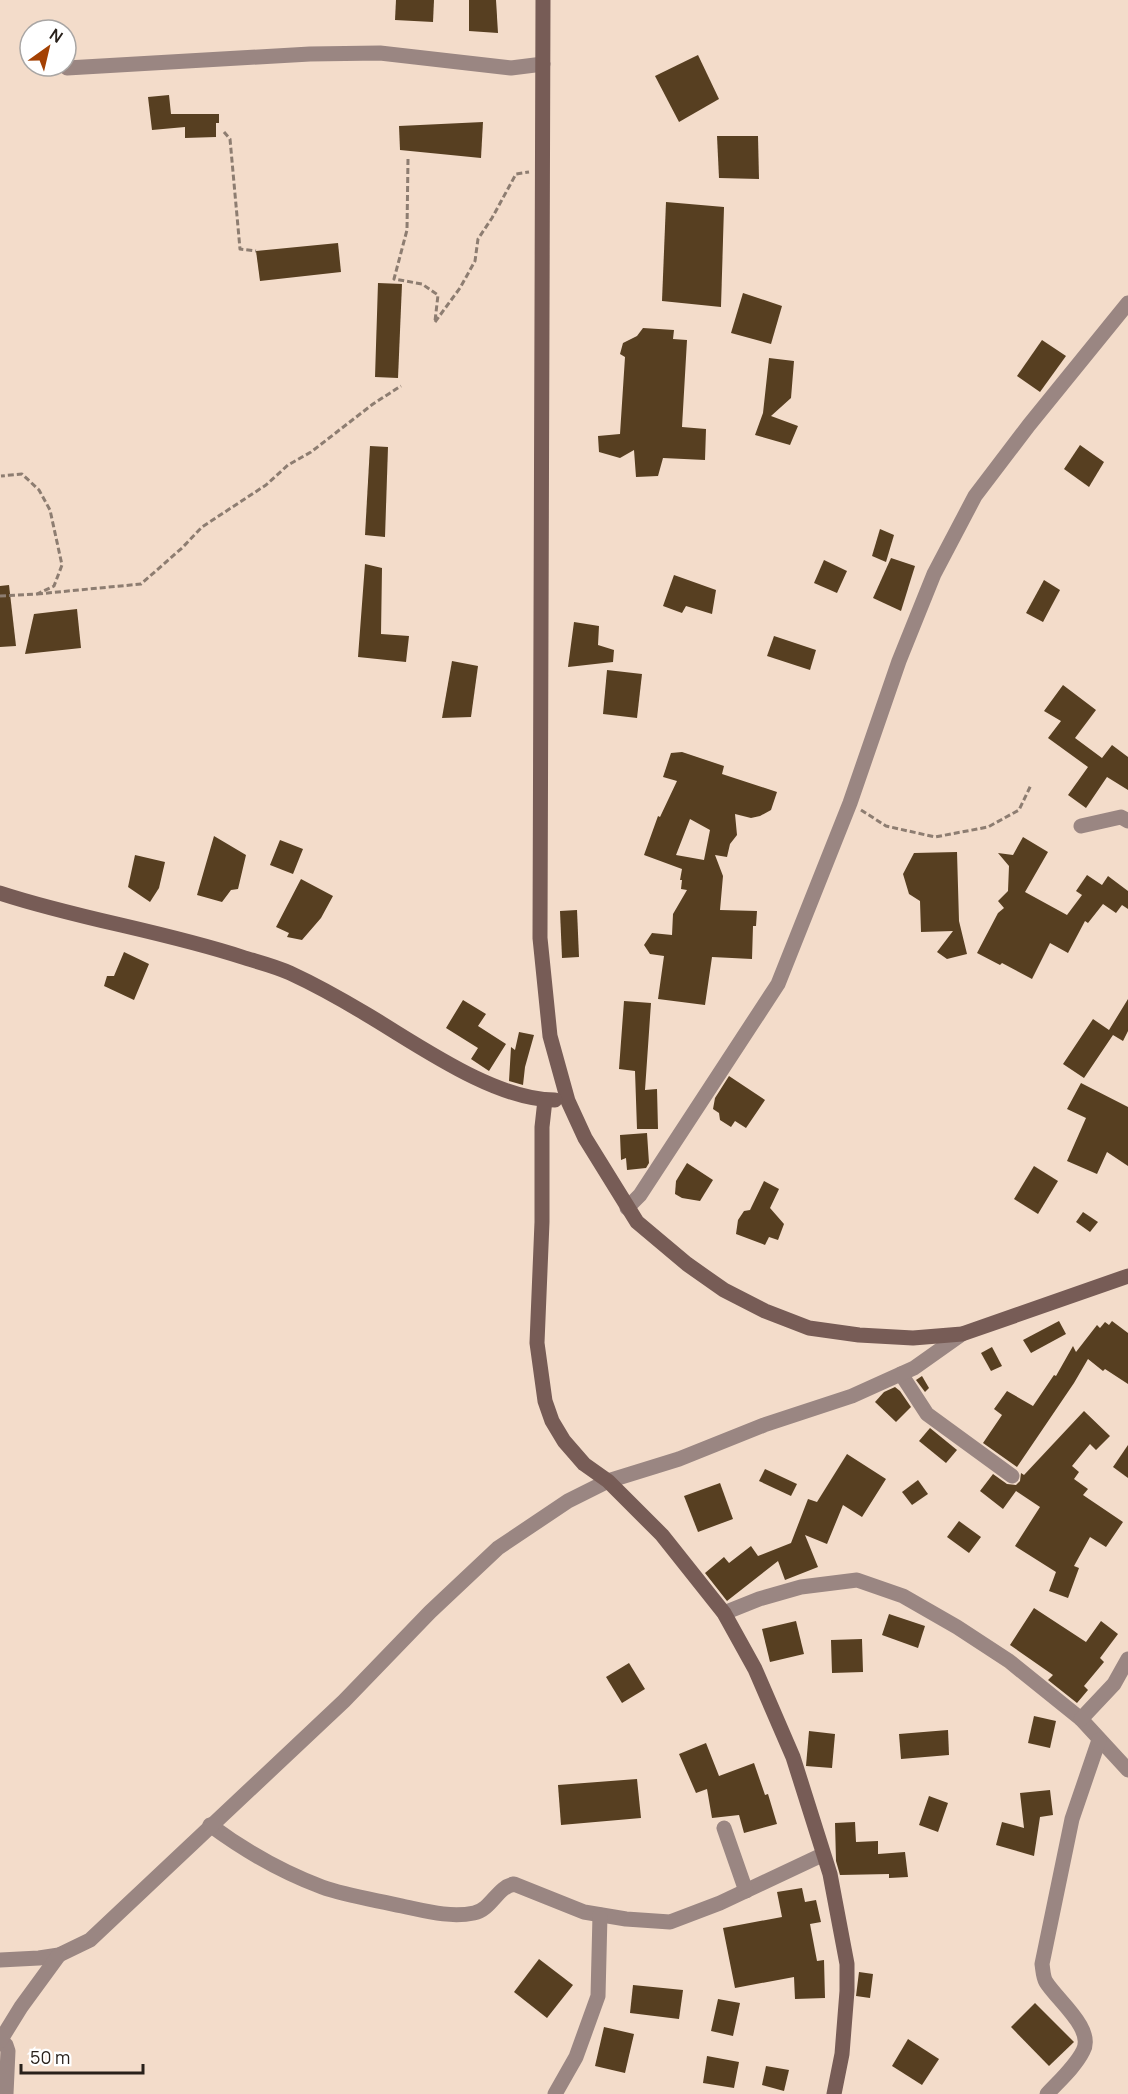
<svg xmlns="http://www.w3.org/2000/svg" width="1128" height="2094" font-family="Manrope,sans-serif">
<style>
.building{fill:#573f21;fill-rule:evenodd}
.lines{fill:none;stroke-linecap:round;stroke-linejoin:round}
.path{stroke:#8d7d71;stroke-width:3;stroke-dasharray:6 3;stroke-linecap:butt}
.street{stroke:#9a8682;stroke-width:15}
.secondary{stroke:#775c56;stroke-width:15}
</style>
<rect width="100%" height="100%" fill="#f3dcca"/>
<!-- building -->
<g class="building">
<polygon points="396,0 434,0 433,22 395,20"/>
<polygon points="469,0 496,0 498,33 469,31"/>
<polygon points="698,55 719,99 679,122 655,76"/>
<polygon points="169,95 171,114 219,114 219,123 216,123 216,137 185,138 185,127 152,130 148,97"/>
<polygon points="483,122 481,158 400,150 399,126"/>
<polygon points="717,136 758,136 759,179 719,178"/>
<polygon points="666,202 724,207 721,307 662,301"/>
<polygon points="338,243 341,272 260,281 256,251"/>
<polygon points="378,283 402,284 398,378 375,377"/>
<polygon points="743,293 782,306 771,344 731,333"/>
<polygon points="643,328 674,330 673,339 687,340 682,427 706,429 705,460 663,458 658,476 636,477 634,450 620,458 599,452 598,436 620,434 625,357 620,354 623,343 637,336"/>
<polygon points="1042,340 1066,356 1040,392 1017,376"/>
<polygon points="769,358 794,361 791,398 771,416 798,426 790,445 755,435 763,413"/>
<polygon points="1080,445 1104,462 1089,487 1064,469"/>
<polygon points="370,446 388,447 385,537 365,535"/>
<polygon points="880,529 894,535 886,562 872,556"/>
<polygon points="891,558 915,566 901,611 873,598"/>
<polygon points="824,560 847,571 837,593 814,583"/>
<polygon points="365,564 382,568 381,634 409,636 406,662 358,657"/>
<polygon points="674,575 716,590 712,614 686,606 682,613 663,606"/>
<polygon points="1044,580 1060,590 1043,622 1026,613"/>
<polygon points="9,585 16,646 0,647 0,586"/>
<polygon points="77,609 81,648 25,654 34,614"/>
<polygon points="574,622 599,626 598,645 614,650 613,662 568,667"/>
<polygon points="774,636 816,650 810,670 767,656"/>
<polygon points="452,661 478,666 471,717 442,718"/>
<polygon points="607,670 642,674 637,718 603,714"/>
<polygon points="1063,685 1096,710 1075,738 1102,758 1112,745 1128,757 1128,790 1107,777 1086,808 1068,795 1088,767 1048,738 1061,721 1044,711"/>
<path d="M 682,752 L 724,766 L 722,774 L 777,792 L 771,810 L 760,816 L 751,818 L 735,814 L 737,835 L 730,844 L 727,857 L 715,855 L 723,876 L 720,910 L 757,911 L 756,926 L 753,926 L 752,959 L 712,957 L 705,1005 L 658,999 L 664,956 L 650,954 L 644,945 L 652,933 L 672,935 L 673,914 L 687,890 L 681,889 L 682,880 L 680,880 L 682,869 L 644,855 L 658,816 L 660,817 L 677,781 L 663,777 L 671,753 ZM 690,819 L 710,830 L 704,860 L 676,855 Z"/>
<polygon points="214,836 246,855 238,889 231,890 222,902 197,895"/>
<polygon points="1023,837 1048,852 1025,892 1067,915 1082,895 1076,891 1087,875 1102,885 1108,876 1128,891 1128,909 1122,905 1116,913 1103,904 1088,923 1085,921 1068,953 1050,943 1032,979 1002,963 1000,965 977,953 998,913 1004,908 998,901 1008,891 1009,866 998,853 1013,855"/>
<polygon points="280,840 303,849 293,874 270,865"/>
<polygon points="957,852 959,921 967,954 947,959 937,952 953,931 921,932 920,901 909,894 903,874 914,853"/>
<polygon points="135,855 165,862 159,888 150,902 128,887"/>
<polygon points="301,879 333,896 321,918 302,940 287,937 289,933 276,927"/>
<polygon points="577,910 579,957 562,958 560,911"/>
<polygon points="124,952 149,964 134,1000 104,986 107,976 114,976"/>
<polygon points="1128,999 1128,1031 1123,1041 1113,1035 1084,1078 1063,1064 1093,1019 1109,1030"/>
<polygon points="463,1000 486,1014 478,1026 506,1044 489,1071 471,1059 478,1048 446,1028"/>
<polygon points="624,1001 651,1003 645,1090 657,1089 658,1129 637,1129 635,1071 619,1069"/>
<polygon points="519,1032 534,1035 525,1067 523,1085 509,1081 511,1047 515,1050"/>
<polygon points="729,1076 765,1100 746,1128 735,1121 731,1127 720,1120 719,1113 713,1109 715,1098"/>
<polygon points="1081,1083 1128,1107 1128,1166 1107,1152 1097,1174 1067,1161 1086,1118 1067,1109"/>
<polygon points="647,1133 649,1163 646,1168 627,1170 626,1158 621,1160 620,1135"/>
<polygon points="687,1163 713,1180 700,1201 682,1198 675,1194 676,1181"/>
<polygon points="1034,1166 1058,1181 1038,1214 1014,1199"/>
<polygon points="764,1181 779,1189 770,1208 784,1224 778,1240 769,1237 765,1245 736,1234 738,1220 744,1211 750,1210"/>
<polygon points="1083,1212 1098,1222 1090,1232 1076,1222"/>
<polygon points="1059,1321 1066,1334 1031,1353 1023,1340"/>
<polygon points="1112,1321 1128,1333 1128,1384 1105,1369 1103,1371 1088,1359 1074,1383 1017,1467 983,1443 1002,1415 994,1409 1007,1391 1033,1406 1054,1375 1056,1376 1073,1346 1076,1352 1097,1325 1100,1328 1105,1322 1109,1325"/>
<polygon points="992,1347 1002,1366 991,1371 981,1353"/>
<polygon points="922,1376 929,1388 925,1392 916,1380"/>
<polygon points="895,1387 900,1391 911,1407 896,1422 875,1402 884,1392"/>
<polygon points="1084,1411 1110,1436 1096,1450 1090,1444 1072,1466 1079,1472 1074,1479 1088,1489 1083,1495 1123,1522 1106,1547 1090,1537 1074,1566 1079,1568 1068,1598 1049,1591 1056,1572 1015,1546 1040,1507 1016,1491 1003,1509 980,1491 993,1474 1007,1484 1016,1485 1020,1481 1021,1473 1024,1475"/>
<polygon points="930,1428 957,1450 946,1463 919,1441"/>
<polygon points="1128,1445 1128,1478 1113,1467"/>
<polygon points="847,1454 886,1479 862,1517 843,1505 827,1544 805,1535 818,1567 785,1580 778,1561 727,1601 705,1573 724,1557 729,1563 751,1546 758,1556 791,1543 808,1499 817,1502"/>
<polygon points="765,1469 797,1484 791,1496 759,1481"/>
<polygon points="918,1480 928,1494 912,1505 902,1492"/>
<polygon points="720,1483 733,1519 698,1532 684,1496"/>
<polygon points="959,1521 981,1537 969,1553 947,1537"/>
<polygon points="1034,1608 1086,1642 1101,1621 1118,1634 1100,1658 1104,1662 1084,1686 1088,1690 1077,1703 1048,1680 1053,1675 1010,1645"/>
<polygon points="889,1614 925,1626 918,1648 882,1635"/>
<polygon points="796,1621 804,1654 770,1662 762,1629"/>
<polygon points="862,1639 863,1672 832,1673 831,1640"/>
<polygon points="629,1663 645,1689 622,1703 606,1677"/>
<polygon points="1034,1716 1056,1721 1050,1748 1028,1743"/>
<polygon points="948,1730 949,1755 901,1759 899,1734"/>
<polygon points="809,1731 835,1734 832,1768 806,1766"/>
<polygon points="706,1743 719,1776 754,1763 765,1795 768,1794 777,1824 744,1833 739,1815 712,1818 707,1789 696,1793 679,1754"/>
<polygon points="637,1779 641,1818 561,1825 558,1785"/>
<polygon points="1050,1790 1053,1815 1040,1817 1034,1856 996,1845 1002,1822 1024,1828 1020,1793"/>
<polygon points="929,1796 948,1803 938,1832 919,1825"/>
<polygon points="855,1822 856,1842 878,1841 878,1854 905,1852 908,1877 889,1878 889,1874 840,1875 836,1861 835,1823"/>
<polygon points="802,1888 805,1902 816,1900 821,1922 810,1924 817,1961 824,1960 825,1998 795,1999 794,1977 735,1988 723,1928 782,1917 777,1892"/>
<polygon points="539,1959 573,1985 547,2018 514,1992"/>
<polygon points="859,1972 873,1974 870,1998 856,1996"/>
<polygon points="633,1985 683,1990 679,2019 630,2013"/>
<polygon points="718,1999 740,2003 733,2036 711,2031"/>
<polygon points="1035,2003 1074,2042 1049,2066 1011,2027"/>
<polygon points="604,2027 634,2034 625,2073 595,2066"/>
<polygon points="908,2039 939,2059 922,2085 892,2066"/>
<polygon points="707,2056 739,2062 734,2088 703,2083"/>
<polygon points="766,2066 789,2070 784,2091 762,2085"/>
</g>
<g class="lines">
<!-- path -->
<g class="path">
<polyline points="224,132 230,139 240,249 256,251"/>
<polyline points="408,159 407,230 394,279 422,284 438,295 435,321"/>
<polyline points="435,322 460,288 475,261 478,239 492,218 516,174 529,172"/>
<polyline points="37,594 141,584 182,548 202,527 266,485 288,465 311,452 373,404 401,386"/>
<polyline points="0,596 37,594 54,586 62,565 50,510 39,490 22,474 1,476"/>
<polyline points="861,810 886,826 935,837 988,827 1019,810 1031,785"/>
</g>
<!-- street -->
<g class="street">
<polyline points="67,68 310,54 380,53 511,68 543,64"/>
<polyline points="1081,826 1121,817 1128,821"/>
<polyline points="627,1208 640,1195 778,984 850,803 899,661 934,574 975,496 1029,425 1128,303"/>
<polyline points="901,1374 927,1414 1012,1476"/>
<polyline points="724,1613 759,1599 801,1587 857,1580 903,1596 957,1627 1009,1661 1081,1719 1128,1770"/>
<polyline points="1081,1719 1114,1684 1128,1659"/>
<path d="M 210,1825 C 245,1851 282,1872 322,1887 C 347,1896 376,1900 402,1906 C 426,1911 450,1918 474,1913 C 492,1909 497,1887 514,1884 L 584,1912 L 626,1919 L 670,1922 L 720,1903 L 822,1855"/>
<polyline points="724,1828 746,1891"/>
<polyline points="0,1960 39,1958 59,1955 90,1940 344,1701 430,1612 498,1548 568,1501 608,1481 679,1459 764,1425 852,1396 914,1368 962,1334"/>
<polyline points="1,2040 6,2045 8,2051 6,2094"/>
<polyline points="0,2041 21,2007 59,1955"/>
<polyline points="555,2094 576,2057 598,1996 600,1915"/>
<path d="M 1047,2094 C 1059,2081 1075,2067 1083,2051 C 1095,2029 1057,2000 1046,1982 C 1043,1977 1043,1970 1042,1964 L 1072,1819 L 1099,1740"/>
</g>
<!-- secondary -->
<g class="secondary">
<polyline points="543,0 540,938 550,1036 568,1101 585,1138 637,1222 687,1264 724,1290 765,1311 809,1328 859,1335 913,1338 962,1334 1128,1276"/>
<path d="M 0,893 C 79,919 163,931 242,957 C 258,962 275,966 290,973 C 316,985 341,999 366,1014 C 417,1044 494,1100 555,1100"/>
<polyline points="545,1100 542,1127 542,1222 537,1343 545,1401 552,1421 564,1441 584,1464 608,1481 662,1535 724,1613 755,1669 793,1757 830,1874 847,1964 847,1991 842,2054 834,2094"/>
</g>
</g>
<!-- north arrow -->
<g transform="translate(48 48) rotate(34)"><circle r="28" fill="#ffffff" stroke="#a9a6a4" stroke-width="1.5"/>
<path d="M0-4.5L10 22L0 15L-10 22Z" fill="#a44103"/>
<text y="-9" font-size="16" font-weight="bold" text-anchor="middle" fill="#29211b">N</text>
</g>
<!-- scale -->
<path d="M21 2064v9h122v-9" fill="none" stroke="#29211b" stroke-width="3"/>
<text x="30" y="2064" font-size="18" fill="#29211b" stroke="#ffffff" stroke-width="4.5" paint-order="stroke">50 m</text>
</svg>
